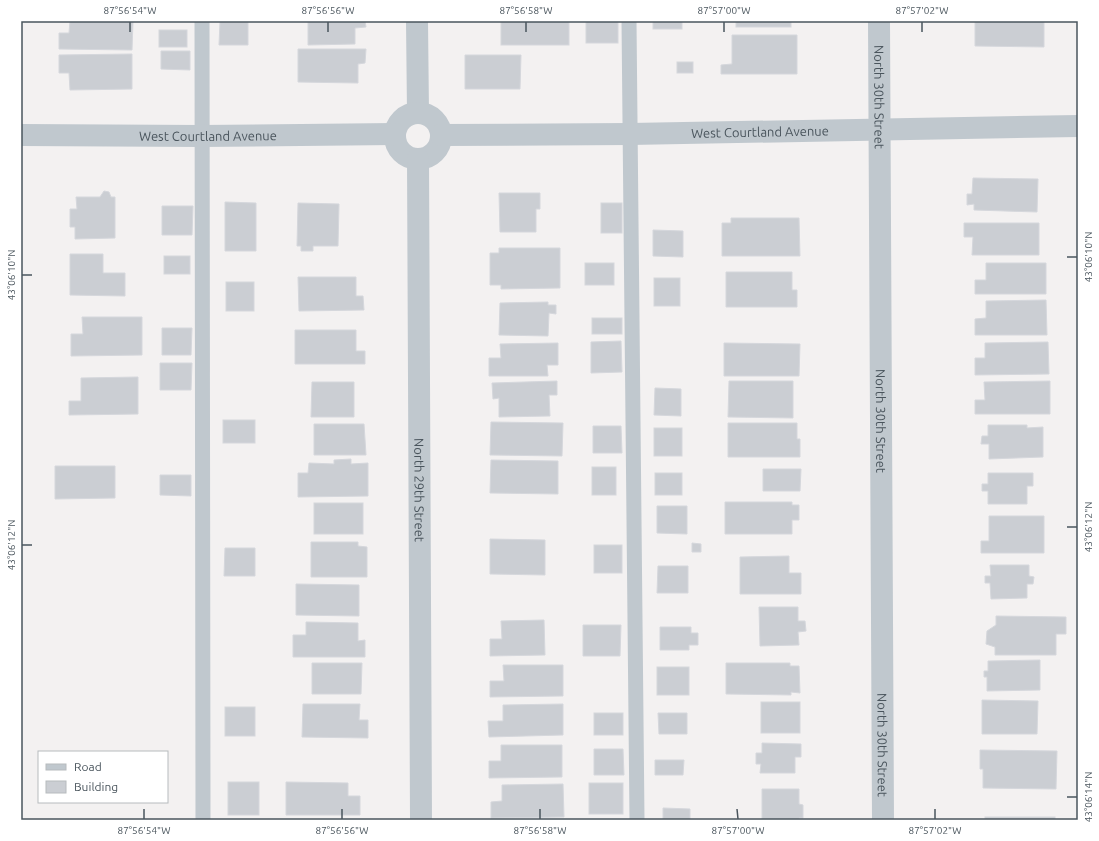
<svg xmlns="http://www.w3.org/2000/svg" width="1099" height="841" font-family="Ubuntu,sans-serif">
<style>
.building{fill:#cbced3;stroke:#d5d7dc}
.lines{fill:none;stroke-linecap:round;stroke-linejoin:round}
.lane{stroke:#c0c8ce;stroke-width:15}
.street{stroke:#c0c8ce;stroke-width:22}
.ticks{fill:none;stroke:#4a555d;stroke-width:1.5}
.labels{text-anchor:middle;stroke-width:3;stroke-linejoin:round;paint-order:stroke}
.street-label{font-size:13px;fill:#4a555d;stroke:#fff}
.neatline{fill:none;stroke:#4a555d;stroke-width:1.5}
.ticks-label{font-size:10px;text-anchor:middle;fill:#4a555d}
</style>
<rect width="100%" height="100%" fill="#f3f1f1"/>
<!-- building -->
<g class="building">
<polygon points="70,21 133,21 132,50 59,49 59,33 69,33"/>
<polygon points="308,21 365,21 366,27 355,28 355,44 308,45"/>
<rect x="501" y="21" width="68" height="24"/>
<rect x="586" y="21" width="32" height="22"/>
<rect x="653" y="21" width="29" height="8"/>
<rect x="736" y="21" width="55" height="6"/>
<polygon points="975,21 1044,21 1044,47 975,46"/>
<polygon points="220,22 248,22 248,45 219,45"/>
<rect x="159" y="30" width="28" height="17"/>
<polygon points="732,35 797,35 797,74 721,74 721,65 732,64"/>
<polygon points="298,49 366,49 365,63 358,64 358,83 298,82"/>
<polygon points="161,51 190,51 190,70 161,69"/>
<polygon points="132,54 132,89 70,90 69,73 59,73 59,55"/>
<polygon points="465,55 521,55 520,89 465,89"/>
<rect x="677" y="62" width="16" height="11"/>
<polygon points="973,178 1038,179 1037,212 974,210 974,204 967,205 967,194 972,194"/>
<polygon points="104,191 109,192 111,197 115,197 115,238 75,239 75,227 70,227 70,209 77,209 76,197 100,197"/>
<polygon points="499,193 540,193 540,209 536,209 536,232 500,232"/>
<polygon points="225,202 256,203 256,251 225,251"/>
<polygon points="298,203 339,204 338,246 313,246 313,251 301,251 301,246 297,246"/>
<rect x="601" y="203" width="21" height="30"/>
<polygon points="162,206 193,206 192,235 162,235"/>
<polygon points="731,218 799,218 800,256 722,256 722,223 731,223"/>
<polygon points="964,223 1039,223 1039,255 972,255 973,237 964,237"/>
<polygon points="653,230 683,231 683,257 653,256"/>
<polygon points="499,248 560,248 560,288 501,289 501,285 490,285 490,253 499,253"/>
<polygon points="70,254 103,254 103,273 125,273 125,296 70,295"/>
<rect x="164" y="256" width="26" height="18"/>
<rect x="585" y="263" width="29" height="22"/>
<polygon points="986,263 1046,263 1046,294 975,294 975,280 986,280"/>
<polygon points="726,272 792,272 792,290 797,290 797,307 726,307"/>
<polygon points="298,277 356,277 356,296 363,296 364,310 299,311"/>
<rect x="654" y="278" width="26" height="28"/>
<rect x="226" y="282" width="28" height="29"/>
<polygon points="1046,300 1047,335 975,335 975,319 986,318 986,301"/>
<polygon points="548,302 548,305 556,305 556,314 549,313 548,336 499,335 500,303"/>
<polygon points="82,317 142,317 142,355 71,356 71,334 83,334"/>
<rect x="592" y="318" width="30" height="16"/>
<polygon points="162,328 192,328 191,355 162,355"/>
<polygon points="295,330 356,330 356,351 365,351 365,364 295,364"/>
<polygon points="621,341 622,372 591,373 591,342"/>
<polygon points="1048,342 1049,374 975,375 975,358 985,358 985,343"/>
<polygon points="558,343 558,365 547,365 548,376 489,376 489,358 501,358 500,344"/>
<polygon points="724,343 800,344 799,376 724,376"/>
<polygon points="160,363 192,363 191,390 160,390"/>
<polygon points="138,377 138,414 69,415 69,401 81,401 81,378"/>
<polygon points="557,381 557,395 549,395 550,416 499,417 499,398 493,399 492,383"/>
<polygon points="729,381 793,381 793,418 728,417"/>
<polygon points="1050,381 1050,414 975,414 975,400 985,400 984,382"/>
<polygon points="312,382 354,382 354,417 311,417"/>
<polygon points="655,388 681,389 681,416 654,415"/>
<rect x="223" y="420" width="32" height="23"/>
<polygon points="491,422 563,423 562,456 490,455"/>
<polygon points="728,423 797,423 797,439 800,439 800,457 728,457"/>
<polygon points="314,424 364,424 366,455 314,455"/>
<polygon points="988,425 1027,425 1027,428 1043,427 1043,457 989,459 989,444 981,444 982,436 988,436"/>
<polygon points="593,426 621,426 622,453 593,453"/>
<rect x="654" y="428" width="28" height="28"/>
<polygon points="351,459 351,464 368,463 368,496 298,497 298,473 308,473 309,463 334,464 334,460"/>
<polygon points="491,460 558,461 558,494 490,493"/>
<polygon points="55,466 115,466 115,498 55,499"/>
<rect x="592" y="467" width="24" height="28"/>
<polygon points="763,469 801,469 800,491 763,491"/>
<rect x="655" y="473" width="27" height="22"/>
<polygon points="988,473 1033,473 1033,486 1027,486 1027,504 988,504 988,491 982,491 982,484 988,484"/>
<polygon points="160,475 191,475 191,496 160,495"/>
<polygon points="725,502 792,502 792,505 799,505 799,520 792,520 792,534 725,534"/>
<rect x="314" y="503" width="49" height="31"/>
<polygon points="657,506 687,506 687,534 657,533"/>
<polygon points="989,516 1044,516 1044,553 981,553 981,541 989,541"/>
<polygon points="490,539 545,540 545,575 490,574"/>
<polygon points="311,542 358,542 358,546 367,547 367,577 311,577"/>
<polygon points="692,543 701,544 701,552 692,552"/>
<rect x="594" y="545" width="28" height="28"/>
<polygon points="225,548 255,548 255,576 224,576"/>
<polygon points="789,556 789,573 801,573 801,594 740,594 740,557"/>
<polygon points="990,565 1029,565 1029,576 1034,577 1033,584 1027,584 1027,598 991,599 990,583 985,583 985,576 991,576"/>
<polygon points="658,566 688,566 688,593 657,593"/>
<polygon points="296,584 359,585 359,616 296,615"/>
<polygon points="759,607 798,607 798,621 805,621 806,631 798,632 799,645 760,646"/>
<polygon points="996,616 1066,617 1066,634 1056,634 1056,655 995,655 995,647 986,644 987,631 996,625"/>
<polygon points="544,620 545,655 490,656 490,639 502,639 501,621"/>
<polygon points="306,622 358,623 358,641 365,640 365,657 293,657 293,635 306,635"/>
<polygon points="583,625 621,625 620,656 583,656"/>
<polygon points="660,627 691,627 691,633 698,633 698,645 689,645 689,650 660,650"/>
<polygon points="1040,660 1040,690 987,691 987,677 984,677 984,671 988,671 988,661"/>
<polygon points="312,663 362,663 361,694 312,694"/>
<polygon points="726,663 790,663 790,666 799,666 800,693 791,692 791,695 726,694"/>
<polygon points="503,665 563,665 563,696 490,697 490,681 504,681"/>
<rect x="657" y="667" width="32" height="28"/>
<polygon points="982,700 1038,701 1037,734 982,734"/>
<rect x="761" y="702" width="39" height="31"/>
<polygon points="303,704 360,704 359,720 368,720 368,738 302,737"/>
<polygon points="563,704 563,735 489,737 488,721 503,721 503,705"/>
<rect x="225" y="707" width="30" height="29"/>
<rect x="594" y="713" width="29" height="22"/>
<polygon points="658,713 687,713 687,734 659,734"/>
<polygon points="762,743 801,744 801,757 795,757 795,773 760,773 761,764 756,764 756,753 762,753"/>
<polygon points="501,745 562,745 562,777 489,778 489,761 501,761"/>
<polygon points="594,749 623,749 624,775 594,775"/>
<polygon points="980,750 1057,751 1056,789 983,788 983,769 980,769"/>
<polygon points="655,760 684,760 683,775 655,775"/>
<rect x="228" y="782" width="31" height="33"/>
<polygon points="286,782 348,783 348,796 360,796 360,815 286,815"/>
<rect x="589" y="783" width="34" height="31"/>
<polygon points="563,784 564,817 491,818 491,802 502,801 502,785"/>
<polygon points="762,789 799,789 799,804 803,805 803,818 799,818 799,820 762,820"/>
<polygon points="663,808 690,809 690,820 663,820"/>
<rect x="985" y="817" width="70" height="3"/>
</g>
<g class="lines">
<!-- lane -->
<g class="lane">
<polyline points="202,21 203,820"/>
<polyline points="629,21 637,820"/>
</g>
<!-- street -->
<g class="street">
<polyline points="417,21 418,113"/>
<path id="s1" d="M 879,21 L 883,820"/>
<circle cx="418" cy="136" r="23"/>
<path id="s2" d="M 21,135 L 201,136 L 395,134"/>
<path id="s3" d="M 441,135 L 630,134 L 1078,126"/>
<path id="s4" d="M 418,159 L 421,820"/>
</g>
</g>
<!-- ticks -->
<path class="ticks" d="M 130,22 L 130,32M 328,22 L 328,32M 526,22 L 526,32M 724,22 L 724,32M 922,22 L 922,32M 1067,257 L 1077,257M 22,275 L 32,275M 1067,527 L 1077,527M 22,545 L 32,545M 1067,797 L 1077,797M 144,809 L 144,819M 342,809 L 342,819M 540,809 L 540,819M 737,809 L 738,819M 935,809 L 935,819"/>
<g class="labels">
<!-- street labels -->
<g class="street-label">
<text dy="5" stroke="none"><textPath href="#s1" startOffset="76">North 30th Street</textPath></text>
<text dy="5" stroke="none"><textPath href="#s3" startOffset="319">West Courtland Avenue</textPath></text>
<text dy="5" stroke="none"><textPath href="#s2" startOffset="187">West Courtland Avenue</textPath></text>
<text dy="5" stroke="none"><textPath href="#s1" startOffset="400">North 30th Street</textPath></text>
<text dy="5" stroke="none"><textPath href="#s4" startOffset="331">North 29th Street</textPath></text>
<text dy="5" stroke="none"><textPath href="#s1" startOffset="724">North 30th Street</textPath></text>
</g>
</g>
<!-- border -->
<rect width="1099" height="841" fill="none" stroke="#ffffff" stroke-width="44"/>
<!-- legend -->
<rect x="38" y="751" width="130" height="52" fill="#ffffff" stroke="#b7bbbe"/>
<rect x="46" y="764" width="20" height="6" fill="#c0c8ce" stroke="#b7bbbe"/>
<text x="74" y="771" font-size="12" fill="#4a555d">Road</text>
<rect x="46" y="781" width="20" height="12" fill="#cbced3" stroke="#b7bbbe"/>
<text x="74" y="791" font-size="12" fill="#4a555d">Building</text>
<rect x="22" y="22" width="1055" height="797" class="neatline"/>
<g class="ticks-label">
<text x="130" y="14">87°56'54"W</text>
<text x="328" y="14">87°56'56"W</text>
<text x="526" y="14">87°56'58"W</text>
<text x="724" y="14">87°57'00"W</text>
<text x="922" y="14">87°57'02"W</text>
<text transform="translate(1088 257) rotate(-90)" y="4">43°06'10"N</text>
<text transform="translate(11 275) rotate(-90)" y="4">43°06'10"N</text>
<text transform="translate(1088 527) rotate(-90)" y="4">43°06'12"N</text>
<text transform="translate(11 545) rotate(-90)" y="4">43°06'12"N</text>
<text transform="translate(1088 797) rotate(-90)" y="4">43°06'14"N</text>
<text x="144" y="834">87°56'54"W</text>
<text x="342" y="834">87°56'56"W</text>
<text x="540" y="834">87°56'58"W</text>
<text x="738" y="834">87°57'00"W</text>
<text x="935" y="834">87°57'02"W</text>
</g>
</svg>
